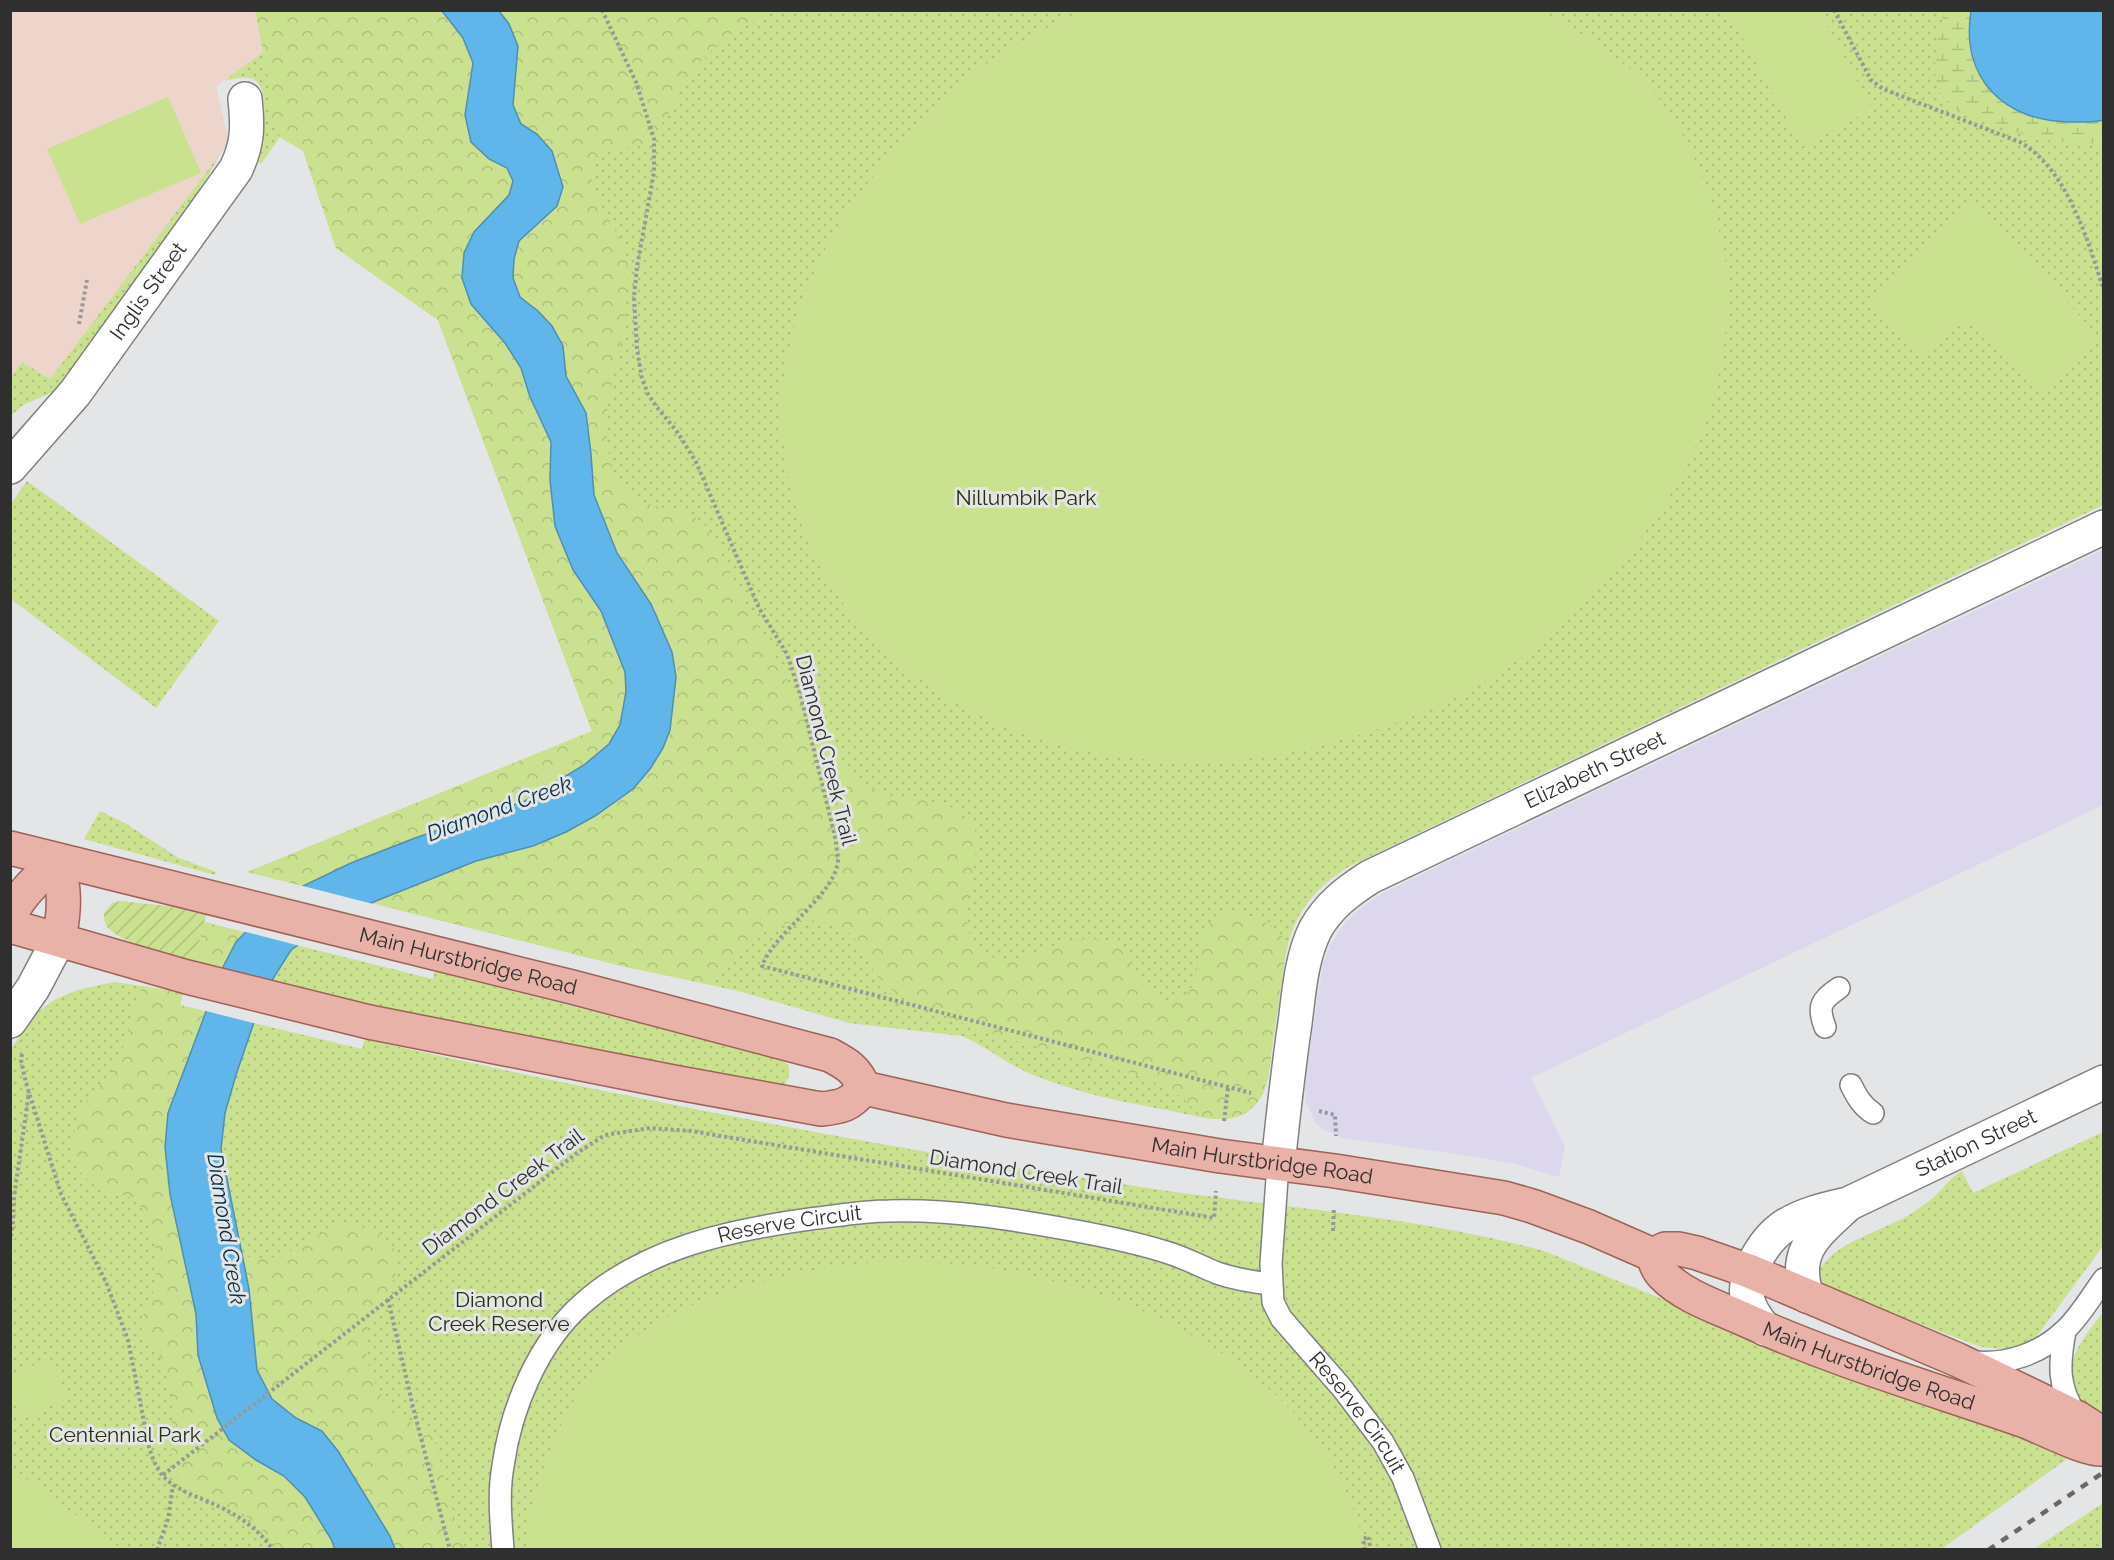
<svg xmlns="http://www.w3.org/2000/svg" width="2114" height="1560" font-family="Raleway,sans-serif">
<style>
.industrial{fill:#dcd7ed}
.education{fill:#edd5cc}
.grass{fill:url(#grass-dots)}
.forest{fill:url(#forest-crowns)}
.wetland{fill:url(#wetland-marsh)}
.garden{fill:url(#garden-furrows)}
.pitch{fill:#cae190}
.water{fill:#60b6ea;stroke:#518eb2;stroke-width:1.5}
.pier{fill:#e4e5e6}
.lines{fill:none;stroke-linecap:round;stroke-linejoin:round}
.lane-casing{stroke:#7f8081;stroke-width:24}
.street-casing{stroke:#7f8081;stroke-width:36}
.secondary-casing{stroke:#7f8081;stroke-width:36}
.primary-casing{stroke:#9e6258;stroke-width:36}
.path{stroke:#989899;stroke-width:4;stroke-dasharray:3 3;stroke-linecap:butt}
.lane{stroke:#fff;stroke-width:21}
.street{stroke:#fff;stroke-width:33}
.secondary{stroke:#fff;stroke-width:33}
.primary{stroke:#e8b2a8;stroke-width:33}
.rail{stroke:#696969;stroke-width:4.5;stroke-dasharray:8 8;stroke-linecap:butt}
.labels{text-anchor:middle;stroke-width:6;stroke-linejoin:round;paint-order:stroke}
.street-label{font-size:21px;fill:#2f2f2f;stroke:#e4e5e6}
.park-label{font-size:21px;fill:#27300c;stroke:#e4e5e6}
.water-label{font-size:22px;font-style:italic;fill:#082f44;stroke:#e4e5e6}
</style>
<defs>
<pattern id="grass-dots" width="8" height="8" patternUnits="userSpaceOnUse" patternTransform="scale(1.5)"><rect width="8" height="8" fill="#cae190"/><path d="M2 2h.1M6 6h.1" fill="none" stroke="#aec17c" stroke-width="1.8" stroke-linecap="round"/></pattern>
<pattern id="forest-crowns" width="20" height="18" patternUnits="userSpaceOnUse" patternTransform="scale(1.5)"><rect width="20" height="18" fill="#cae190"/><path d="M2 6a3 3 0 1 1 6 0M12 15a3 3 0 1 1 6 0" fill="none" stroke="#aec17c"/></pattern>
<pattern id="wetland-marsh" width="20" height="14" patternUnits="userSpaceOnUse" patternTransform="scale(1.5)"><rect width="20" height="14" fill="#cae190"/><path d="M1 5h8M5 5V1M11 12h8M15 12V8" fill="none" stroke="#aec17c"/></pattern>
<pattern id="garden-furrows" width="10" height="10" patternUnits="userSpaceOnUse" patternTransform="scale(1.5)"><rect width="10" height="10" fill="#cae190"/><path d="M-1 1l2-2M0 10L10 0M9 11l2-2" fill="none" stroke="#aec17c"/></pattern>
</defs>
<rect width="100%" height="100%" fill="#e4e5e6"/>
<!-- industrial -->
<polygon class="industrial" points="2103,550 2103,805 1531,1078 1565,1147 1559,1177 1515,1164 1471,1156 1343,1138 1322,1129 1316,1123 1305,1100 1306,1075 1323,963 1332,942 1345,923 1361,908 1383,893 1420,875"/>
<!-- education -->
<polygon class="education" points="11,11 255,11 264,52 216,86 229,142 50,379 11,377"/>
<!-- grass -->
<g class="grass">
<path d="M 255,10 L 2103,11 L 2103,505 L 1350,866 C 1325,881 1304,901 1293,929 C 1279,965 1278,1008 1272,1046 C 1270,1061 1270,1077 1264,1091 C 1259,1102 1251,1112 1239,1116 C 1217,1124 1189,1114 1167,1110 C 1120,1102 1071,1091 1026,1072 C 1004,1062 985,1046 962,1036 L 849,1023 L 738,991 L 622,966 L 247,872 L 592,731 L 438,320 L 336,248 L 303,151 L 280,137 L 261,164 L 256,161 C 259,144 273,88 253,79 C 244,76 234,79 225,80 L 263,52 Z"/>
<polygon points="220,154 200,191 145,267 133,289 57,390 23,405 11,416 11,377 22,362 50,379"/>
<polygon points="27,481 219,621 156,708 11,599 11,504"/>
<polygon points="100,811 125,823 177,857 216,872 215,875 84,839"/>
<path d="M 296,945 L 433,979 L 435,971 L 764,1055 L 783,1061 L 788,1065 C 791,1075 789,1081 781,1087 L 488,1035 L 271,982 L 291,949 Z"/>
<path d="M 115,982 L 181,992 L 183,993 L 180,1005 L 362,1049 L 365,1039 C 617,1097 872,1145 1128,1185 C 1266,1207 1408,1214 1544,1251 L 1744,1332 L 2074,1454 L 1940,1550 L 11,1550 L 11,1049 C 19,1038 26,1024 36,1014 C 58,993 86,987 115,982 Z"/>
<path d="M 2103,1132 L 2103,1246 L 2036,1337 L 2027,1344 L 2015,1347 L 2004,1349 L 1981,1347 L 1830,1290 L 1821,1280 L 1820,1269 C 1838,1240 1884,1231 1912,1213 C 1921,1207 1930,1201 1938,1193 C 1946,1185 1952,1176 1962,1171 L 1973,1193 Z"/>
<path d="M 2103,1312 L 2103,1421 C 2051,1381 2070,1355 2103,1312 Z"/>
<polygon points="2103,1503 2103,1549 2034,1549"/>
</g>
<!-- forest -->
<g class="forest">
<polygon points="255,11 442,11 463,38 473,63 470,88 489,159 507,168 513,181 509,195 474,232 464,253 486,321 505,343 521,368 530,397 551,442 550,480 564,552 573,570 601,611 625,672 626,692 620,725 609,744 584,765 525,801 415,838 351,863 304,886 247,872 592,731 438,320 336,248 303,151 280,137 273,121 264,52"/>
<path d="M 499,11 L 776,11 C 739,26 708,47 686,82 C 674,101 665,124 649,140 C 635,154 607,141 596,160 C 578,191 623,229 627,260 C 630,283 625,322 620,346 C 613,385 601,411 609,453 C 611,464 614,476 621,486 C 634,506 662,506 683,512 C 692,514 699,520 706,526 C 718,544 726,566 736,586 C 753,618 772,648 787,680 C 803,713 815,744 844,769 C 856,779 870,789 885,794 C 915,803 955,796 973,826 C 990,854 937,939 995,958 C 1017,966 1045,948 1065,942 C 1077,939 1092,938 1104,940 C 1141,946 1135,1008 1177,999 C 1216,990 1177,901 1246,915 C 1264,919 1278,928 1288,944 L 1285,959 L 1268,1077 C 1262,1098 1250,1117 1226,1119 C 1220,1119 1211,1119 1204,1117 C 1196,1114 1188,1102 1180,1096 C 1169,1088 1156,1083 1144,1078 C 1093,1058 1038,1049 986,1032 C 969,1027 952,1019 935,1011 C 920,1005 904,999 891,989 C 858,964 869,928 818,921 C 772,915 735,951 709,984 L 622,966 L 372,903 L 476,861 L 533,846 L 566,832 L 595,816 L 633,789 L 670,730 L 676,677 L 651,604 L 617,553 L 594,495 L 591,454 L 574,389 L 566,376 L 563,346 L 552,326 L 538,311 L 520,297 L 513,278 L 514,260 L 519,241 L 545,218 L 563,187 L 552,151 L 537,134 L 521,124 L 513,105 L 518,46 L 509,24 Z"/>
<polygon points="204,922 245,932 236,942 222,969 194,963"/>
<path d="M 143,986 L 183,993 L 180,1005 L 205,1011 L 168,1113 L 165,1147 L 170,1194 L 196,1314 L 198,1355 L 217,1418 L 229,1440 L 256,1460 L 284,1476 L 306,1497 L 331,1539 L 335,1549 L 278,1549 C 269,1536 257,1523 243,1514 C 224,1503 188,1496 176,1477 C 167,1461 174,1416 172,1395 C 170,1383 166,1367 160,1356 C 154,1346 142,1339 141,1326 C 140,1317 147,1310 150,1301 C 161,1275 157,1247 148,1221 C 146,1214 142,1206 137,1202 C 130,1196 120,1194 112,1192 C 90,1186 73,1172 73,1148 C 73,1128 81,1104 95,1090 C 103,1082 110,1076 115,1066 C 126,1045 131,1019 138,996 Z"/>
<path d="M 343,1224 C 359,1225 378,1230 389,1242 C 416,1270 372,1305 366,1334 C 362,1355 377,1395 393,1410 C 405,1420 420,1426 433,1434 L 463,1549 L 395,1549 L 390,1536 L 338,1451 L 322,1431 L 296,1418 L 272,1399 L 257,1370 L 254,1324 L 242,1255 C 287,1269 304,1235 343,1224 Z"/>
</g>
<!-- wetland -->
<path class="wetland" d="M 1944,11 L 2030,11 L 2103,63 L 2103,142 C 2052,150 2001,127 1954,109 C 1923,84 1937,45 1944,11 Z"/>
<!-- garden -->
<path class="garden" d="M 120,901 L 168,906 L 206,915 L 194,963 C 175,958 119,942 107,927 C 104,922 104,918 104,913 L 112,903 Z"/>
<!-- pitch -->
<g class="pitch">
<path d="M 1083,10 L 1540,11 C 1584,34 1627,60 1659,99 C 1683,128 1698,164 1710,200 C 1716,221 1724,244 1726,266 C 1729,289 1727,312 1725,335 C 1721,369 1713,403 1701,434 C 1668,519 1588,610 1515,662 C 1442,715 1327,751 1238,760 C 1211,763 1184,761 1158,760 C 1059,755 961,721 888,653 C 830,600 795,533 785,455 C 781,429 779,402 784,375 C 797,294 831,224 885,162 C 897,147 912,135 925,121 C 943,102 963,82 983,66 C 1013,44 1049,27 1083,10 Z"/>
<polygon points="1728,11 1819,11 1872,109 1802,147"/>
<polygon points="168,97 201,173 80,224 47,149"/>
<polygon points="1975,202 2100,338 2040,393 1977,325 1956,326 1922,357 1869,298"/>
<path d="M 873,1262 C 900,1262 927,1261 955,1264 C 1121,1279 1328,1369 1365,1549 L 526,1549 C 528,1515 536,1489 548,1457 C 557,1434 565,1411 580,1391 C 647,1301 768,1273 873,1262 Z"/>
<polygon points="50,1358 67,1399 22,1419 11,1394 11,1375"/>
<polygon points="11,1467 121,1549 11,1549"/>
</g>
<!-- water -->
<g class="water">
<polygon points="442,11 499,11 509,24 518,46 513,105 521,124 537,134 552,151 563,187 557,206 519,241 514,259 513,278 520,297 538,311 552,326 563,346 566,376 586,413 591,454 594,495 617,553 651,604 672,652 676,677 670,730 663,748 650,769 633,789 595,816 566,832 533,846 476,861 346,913 291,950 264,993 236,1075 225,1113 221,1149 249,1289 257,1370 272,1399 296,1418 322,1431 338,1451 390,1536 395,1549 335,1549 331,1539 305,1497 284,1476 256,1460 229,1440 217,1418 198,1355 196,1314 170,1194 165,1147 168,1113 222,969 236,942 280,897 351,863 415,838 525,801 584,765 609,744 620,725 626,692 625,672 601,611 573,570 555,526 550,480 551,442 530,397 521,368 505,343 471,304 462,278 464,253 474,232 509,195 513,181 507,168 489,159 471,142 465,115 473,63 463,38"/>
<path d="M 1971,11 L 2103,11 L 2103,120 C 2093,123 2082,122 2071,122 C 2005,122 1960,79 1971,11 Z"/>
</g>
<!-- pier -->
<g class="pier">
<polygon points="299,885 377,905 347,916 323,929 300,946 242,931 257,912 278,895"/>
<polygon points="214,979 267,994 257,1024 202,1010"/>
</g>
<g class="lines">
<!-- lane casing -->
<g class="lane-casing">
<g id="lane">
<path d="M 1825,1027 C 1817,1006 1821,1000 1839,988"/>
<path d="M 1851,1085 C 1857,1097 1862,1106 1873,1113"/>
<path id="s1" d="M 1278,1164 L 1271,1264 L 1273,1302 L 1281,1318 L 1342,1388 L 1383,1442 L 1403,1478 L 1430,1550"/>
<path d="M 2065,1331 C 2059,1364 2057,1387 2077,1416"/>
<path d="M 1974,1362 C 2006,1365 2040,1354 2064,1331 C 2079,1318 2092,1295 2104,1279"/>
<path id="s2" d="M 503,1550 C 501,1522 498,1493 503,1466 C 511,1408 538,1343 582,1304 C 644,1248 730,1230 810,1219 C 836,1216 863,1211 889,1211 C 949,1209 1011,1219 1071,1230 C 1104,1236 1139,1243 1172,1254 C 1187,1259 1202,1267 1217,1273 C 1235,1279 1252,1282 1271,1284"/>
</g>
</g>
<!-- street casing -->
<g class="street-casing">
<g id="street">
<path id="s3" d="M 10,467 L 75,393 L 236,169 C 248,143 248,127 245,99"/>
<polyline points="10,1021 33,988 59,939"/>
<path d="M 1807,1296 C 1792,1252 1815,1235 1845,1207"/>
<path id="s4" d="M 1765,1329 C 1742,1303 1741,1284 1759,1254 C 1765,1244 1773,1234 1783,1227 C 1803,1214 1826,1209 1848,1204 L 2104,1082"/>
</g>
</g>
<!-- secondary casing -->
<g class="secondary-casing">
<g id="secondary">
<path id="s5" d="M 1278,1164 C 1283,1117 1288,1070 1295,1023 C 1299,992 1301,959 1315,930 C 1328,906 1348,891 1370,877 L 2104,527"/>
</g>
</g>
<!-- primary casing -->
<g class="primary-casing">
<g id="primary">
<path id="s6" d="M 10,848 L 572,987 L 830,1055 C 847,1064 856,1069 864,1088"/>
<path d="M 58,861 C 65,890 65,909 59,939"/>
<path d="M 10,915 C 22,892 39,877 58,861"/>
<path d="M 10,926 L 187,977 L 369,1022 L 673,1082 L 821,1109 C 842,1107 850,1105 864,1088"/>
<path id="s7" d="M 864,1088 L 1006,1120 L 1220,1156 L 1335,1171 L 1504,1198 L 1532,1206 L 1589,1227 L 1653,1255 L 1665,1249 L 1679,1249 L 1697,1253 L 1749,1271 L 1958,1360 L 2078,1418 L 2104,1435"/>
<path id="s8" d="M 1653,1255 C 1655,1263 1657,1269 1663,1275 C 1682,1295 1714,1306 1739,1317 C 1831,1359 1927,1387 2022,1420 C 2042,1427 2086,1451 2104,1449"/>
</g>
</g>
<!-- path -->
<g class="path">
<path d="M 602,10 L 636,82 L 654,139 L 654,172 L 637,267 L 634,297 L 637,349 L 642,379 L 648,394 L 656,406 L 678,433 L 696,462 L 759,608 L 787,654 L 801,697 L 836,841 C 836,847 838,854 838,860 C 836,895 775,931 762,966 L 1251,1093"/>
<path d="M 1834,10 L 1871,80 L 1883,89 L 2020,142 C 2068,170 2088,241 2104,291"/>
<polyline points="79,324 87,280"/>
<path d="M 22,1054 L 21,1060 L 26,1083 L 61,1194 L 106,1282 L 128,1340 L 149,1447 C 152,1457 156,1468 163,1476 C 173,1487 189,1494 202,1499 C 231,1511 255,1524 273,1550"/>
<polyline points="1319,1111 1335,1115 1336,1136"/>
<polyline points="1224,1121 1228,1088"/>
<polyline points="1333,1231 1334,1207"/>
<polyline points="10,1242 13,1223 14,1197 29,1092"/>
<polyline points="388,1299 413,1407 450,1550"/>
<polyline points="163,1475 577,1153 605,1135 650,1128 691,1131 1214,1218 1216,1191"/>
<polyline points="1368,1537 1371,1550"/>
<polyline points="157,1550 168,1519 173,1485"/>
<polyline points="1365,1550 1363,1539 1368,1537"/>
</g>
<!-- lane -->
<use href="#lane" class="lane"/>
<!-- street -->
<use href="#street" class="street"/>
<!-- secondary -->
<use href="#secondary" class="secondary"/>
<!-- primary -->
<use href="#primary" class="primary"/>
<!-- rail -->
<polyline class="rail" points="1988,1550 2104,1472"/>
</g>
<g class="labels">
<!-- street labels -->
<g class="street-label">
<text dy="7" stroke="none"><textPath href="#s3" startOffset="224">Inglis Street</textPath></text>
<text transform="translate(826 750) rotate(76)" y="7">Diamond Creek Trail</text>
<text dy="7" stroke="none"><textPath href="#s5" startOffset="564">Elizabeth Street</textPath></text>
<text dy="7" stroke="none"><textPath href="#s6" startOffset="472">Main Hurstbridge Road</textPath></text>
<text dy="7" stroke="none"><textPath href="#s4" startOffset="330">Station Street</textPath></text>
<text dy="7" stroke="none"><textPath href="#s7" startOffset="405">Main Hurstbridge Road</textPath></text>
<text transform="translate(1026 1172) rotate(9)" y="7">Diamond Creek Trail</text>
<text transform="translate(503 1192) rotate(-37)" y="7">Diamond Creek Trail</text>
<text dy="7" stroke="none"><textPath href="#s2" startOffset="494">Reserve Circuit</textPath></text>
<text dy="7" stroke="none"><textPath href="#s8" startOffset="249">Main Hurstbridge Road</textPath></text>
<text dy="7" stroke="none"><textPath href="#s1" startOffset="278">Reserve Circuit</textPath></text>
</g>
<!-- park labels -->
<g class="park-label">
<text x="1026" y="505">Nillumbik Park</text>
<text x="499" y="1307">Diamond<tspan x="499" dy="24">Creek Reserve</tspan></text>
<text x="125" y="1442">Centennial Park</text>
</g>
<!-- water labels -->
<g class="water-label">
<text transform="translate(499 808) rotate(-20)" y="8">Diamond Creek</text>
<text transform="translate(227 1229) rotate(81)" y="8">Diamond Creek</text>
</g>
</g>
<!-- border -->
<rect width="2114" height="1560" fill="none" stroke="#2f2f2f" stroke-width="24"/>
</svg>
